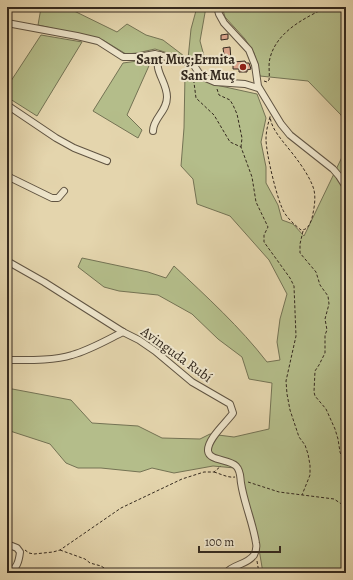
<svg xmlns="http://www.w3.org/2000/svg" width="353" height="580" font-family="Alegreya,serif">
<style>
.green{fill:#b4bd8a;stroke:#747354}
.building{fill:#d9a48b;stroke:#34291e}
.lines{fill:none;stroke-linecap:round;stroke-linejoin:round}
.minor-casing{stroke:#605442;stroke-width:8}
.path{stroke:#34291e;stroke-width:1;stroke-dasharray:3 2;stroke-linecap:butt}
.minor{stroke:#ede4ca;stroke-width:6}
.poi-dot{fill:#8f2418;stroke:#ede4ca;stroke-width:1.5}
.labels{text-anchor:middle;stroke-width:4;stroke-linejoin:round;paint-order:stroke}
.poi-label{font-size:14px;font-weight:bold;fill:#34291e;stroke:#ede4ca;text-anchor:end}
.street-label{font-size:14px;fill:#34291e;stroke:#ede4ca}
</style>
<rect width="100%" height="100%" fill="#e4d5ad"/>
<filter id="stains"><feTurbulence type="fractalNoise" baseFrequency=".005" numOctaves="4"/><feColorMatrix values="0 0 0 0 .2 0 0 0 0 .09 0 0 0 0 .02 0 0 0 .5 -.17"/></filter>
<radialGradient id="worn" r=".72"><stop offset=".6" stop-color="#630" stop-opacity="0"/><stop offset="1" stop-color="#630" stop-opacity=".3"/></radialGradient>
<!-- green -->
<g class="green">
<polygon points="39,7 66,7 117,32 127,24 146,35 163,40 188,59 191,29 197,7 206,7 200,41 204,56 203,64 155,49 137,53 126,54 103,40 38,25 41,8"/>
<polygon points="222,7 346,7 346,127 341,115 308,81 260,76 254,53 245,39 225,17"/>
<polygon points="41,35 82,42 37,116 7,97 7,87"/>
<polygon points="152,59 127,115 142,130 138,138 93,111 123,63"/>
<path d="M 185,74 L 216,85 L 257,94 L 266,118 L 261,142 L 266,167 L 266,183 L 278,205 L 282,220 L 293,224 L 304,236 L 343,155 L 346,159 L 346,573 L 263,573 L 259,549 L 235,468 L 213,466 L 174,473 L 152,468 L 140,472 L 101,468 L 78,468 L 66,463 L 50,444 L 7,430 L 7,388 L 71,400 L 92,423 L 138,426 L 162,438 L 200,439 L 210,434 L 234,437 L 269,429 L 272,383 L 249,379 L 242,357 L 218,339 L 192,314 L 158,295 L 119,291 L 104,287 L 78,267 L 82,258 L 148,272 L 166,278 L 174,266 C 207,297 240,327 267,362 L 280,360 L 277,342 L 280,319 L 287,294 L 269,260 L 230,216 L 197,204 L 193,179 L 181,166 L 184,128 Z"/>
</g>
<!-- building -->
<g class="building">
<polygon points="228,34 228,39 221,40 221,35"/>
<polygon points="230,47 231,60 225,61 223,48"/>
<polygon points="245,61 246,63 249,63 251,69 247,70 247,72 239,72 239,69 233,69 233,62"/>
</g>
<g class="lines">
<!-- minor casing -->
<g class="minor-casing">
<g id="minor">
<polyline points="217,7 219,14 224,23 249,50 255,65 258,86 281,124 290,135 333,169 339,176 346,187"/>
<polyline points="7,23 77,36 98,41 123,57 138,57 155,54 193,64 201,76 215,82 245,84 258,88"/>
<polyline points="7,105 56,138 74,148 107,161"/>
<path d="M 153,131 C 153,118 167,112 167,97 C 167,81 152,70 160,55"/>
<polyline points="7,176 52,198 58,198 64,191"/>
<path d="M 7,261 L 44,282 L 123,332 L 139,340 L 155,351 L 192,382 L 230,404 L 233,413 C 227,422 207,439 208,451 C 209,461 229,459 236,466 C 241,471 240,477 241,483 C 244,503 253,523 256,543 C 257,547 256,551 254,555 C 247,565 233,564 226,573"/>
<path d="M 7,360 C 27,360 53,361 72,355 C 90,350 107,340 123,332"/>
<path d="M 7,544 L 17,548 L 20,552 C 19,561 17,569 8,573"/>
</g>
</g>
<!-- path -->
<g class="path">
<polyline points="193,75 196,98 214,115 230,142 241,147 252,177 256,202 268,227 264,235 264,242 290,278 294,286 296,336 286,381 287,394 290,410 299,437 305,445 308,454 310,465 310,475 302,495"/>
<path d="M 264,81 L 267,82 L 269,80 C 270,73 268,65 270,58 C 277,31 305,18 327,7"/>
<polyline points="217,89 219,95 230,100 233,105 237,114 242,138 241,147"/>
<path d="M 270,117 C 268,124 266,131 266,139 C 266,153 277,200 284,212 C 288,219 295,225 301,230 C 308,230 310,224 312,218 C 314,209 316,199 314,190 C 310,175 294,155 284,143 C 278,135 271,127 270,116"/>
<polyline points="303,231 300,244 300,253 316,272 320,285 328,296 329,304 325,319 327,330 325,335 325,353 319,365 315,371 314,392 315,396 326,409 335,429 338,439 340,452 346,469"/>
<path d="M 214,472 C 221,474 228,478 235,477"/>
<polyline points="248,482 279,492 334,499 346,507"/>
<polyline points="25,550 29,553 34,554 53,552 60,550 121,508 142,498 182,479 204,472 214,472 221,466"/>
<polyline points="60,550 85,559 90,563 101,566 112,573"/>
<polyline points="257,561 259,573"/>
</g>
<!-- minor -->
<use href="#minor" class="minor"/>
</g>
<!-- markers -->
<circle class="poi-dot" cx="243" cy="67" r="4"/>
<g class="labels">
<!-- poi labels -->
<g class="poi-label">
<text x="235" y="64">Sant Muç;Ermita<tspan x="235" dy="16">Sant Muç</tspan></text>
</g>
<!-- street labels -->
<g class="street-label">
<text transform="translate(177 354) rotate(36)" y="5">Avinguda Rubí</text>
</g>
</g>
<!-- margin -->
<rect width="353" height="580" fill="none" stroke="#e4d5ad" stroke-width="24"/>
<rect x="8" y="8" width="337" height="564" fill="none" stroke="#34291e" stroke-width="2"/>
<rect x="12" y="12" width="329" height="556" fill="none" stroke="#34291e"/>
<!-- scale -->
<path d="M199 546v6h81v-6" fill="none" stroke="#34291e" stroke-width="2"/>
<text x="205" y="546" font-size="12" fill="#34291e" stroke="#ede4ca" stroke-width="3" paint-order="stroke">100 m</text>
<rect width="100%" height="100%" filter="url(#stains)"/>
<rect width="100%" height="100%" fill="url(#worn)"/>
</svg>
